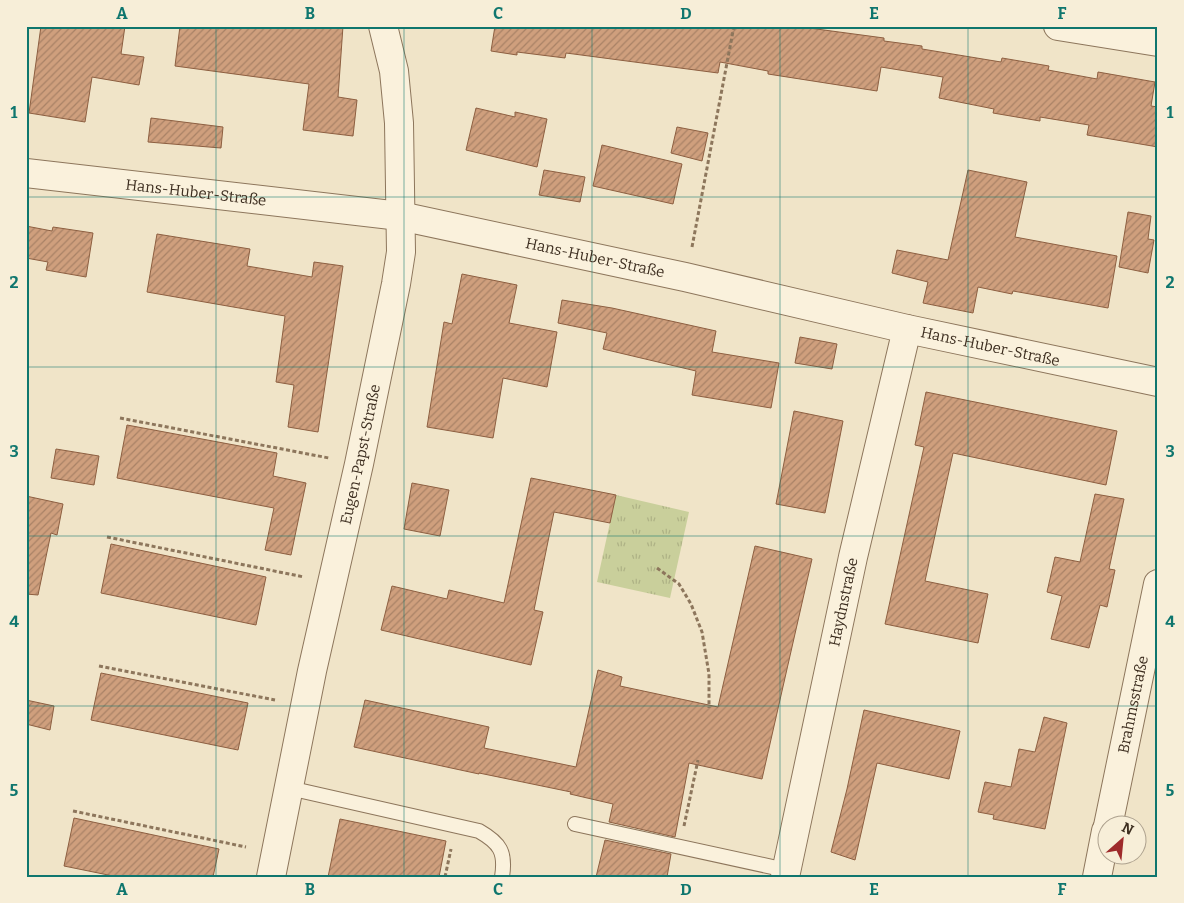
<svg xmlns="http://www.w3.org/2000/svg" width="1184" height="903" font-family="Bitter,serif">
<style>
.grass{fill:url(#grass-tufts)}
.building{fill:url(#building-hatch);stroke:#8d5f41}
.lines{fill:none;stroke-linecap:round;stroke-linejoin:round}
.lane-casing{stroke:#8d765c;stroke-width:16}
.street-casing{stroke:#8d765c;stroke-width:30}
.path{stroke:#8d765c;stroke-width:3;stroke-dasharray:4 2.5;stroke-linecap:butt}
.lane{stroke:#faf1dc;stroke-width:14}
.street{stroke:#faf1dc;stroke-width:28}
.grid{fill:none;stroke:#0f766e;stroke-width:1;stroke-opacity:0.55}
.labels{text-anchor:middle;stroke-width:4.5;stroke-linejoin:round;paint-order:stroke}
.street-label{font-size:15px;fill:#3d2e20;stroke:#f7eed8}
.neatline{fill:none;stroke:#0f766e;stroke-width:2}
.grid-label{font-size:16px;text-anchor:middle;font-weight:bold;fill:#0f766e}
</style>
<defs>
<pattern id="grass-tufts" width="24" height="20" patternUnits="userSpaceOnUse" patternTransform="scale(1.25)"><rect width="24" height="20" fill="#c9cf9b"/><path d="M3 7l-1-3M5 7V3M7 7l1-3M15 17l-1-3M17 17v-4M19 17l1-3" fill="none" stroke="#aeb285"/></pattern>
<pattern id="building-hatch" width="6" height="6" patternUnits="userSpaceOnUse" patternTransform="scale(1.25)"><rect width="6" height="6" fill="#cf9f7d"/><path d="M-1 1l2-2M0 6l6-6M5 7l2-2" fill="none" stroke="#a98266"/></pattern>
</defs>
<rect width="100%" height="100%" fill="#f0e4c8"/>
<!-- grass -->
<polygon class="grass" points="616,495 689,512 670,598 597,582"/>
<!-- building -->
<g class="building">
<polygon points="41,26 125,26 121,54 144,57 139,85 92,77 85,122 29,113"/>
<polygon points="180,26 343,26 338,97 357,100 353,136 303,130 309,84 175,66"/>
<polygon points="495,26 794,26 884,38 884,41 922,46 922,49 1001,62 1002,58 1049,66 1048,70 1097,79 1098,72 1155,82 1151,106 1158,107 1158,147 1087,135 1089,125 1040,117 1040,121 993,113 994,109 939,98 943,77 881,67 877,91 768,74 768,71 720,62 718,73 566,53 565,58 517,52 517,55 491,51"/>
<polygon points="476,108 515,117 515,112 547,119 537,167 466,150"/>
<polygon points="151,118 223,127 221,148 148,142"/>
<polygon points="677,127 708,133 702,161 671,153"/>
<polygon points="602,145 682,164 673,204 593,186"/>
<polygon points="544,170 585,177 580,202 539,195"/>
<polygon points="968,170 1027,182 1015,237 1117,256 1108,308 1013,291 1012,294 978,287 973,313 923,303 928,282 892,273 897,250 948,260"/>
<polygon points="1128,212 1151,216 1148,239 1154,240 1148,273 1119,267"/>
<polygon points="26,226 52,231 53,227 93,233 86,277 46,270 48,262 26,258"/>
<polygon points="157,234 250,249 247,266 312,277 314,262 343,266 318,432 288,427 294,385 276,382 285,316 147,292"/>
<polygon points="462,274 517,285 509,323 557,332 547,387 503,378 493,438 427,427 444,322 452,324"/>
<polygon points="562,300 612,308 716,331 712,352 779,363 771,408 692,395 696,371 603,349 607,333 558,323"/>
<polygon points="800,337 837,344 832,369 795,363"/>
<polygon points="926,392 1117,431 1106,485 953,453 925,581 988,594 978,643 885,624 924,447 915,445"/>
<polygon points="794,411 843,421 825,513 776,504"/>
<polygon points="127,425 277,453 273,476 306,483 291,555 265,550 274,508 117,478"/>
<polygon points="56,449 99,456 94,485 51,478"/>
<polygon points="531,478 616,495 610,523 554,512 534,610 543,612 531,665 381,630 392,586 447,599 449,590 504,603"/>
<polygon points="412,483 449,490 440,536 404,529"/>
<polygon points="1095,494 1124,499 1109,569 1115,570 1107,607 1100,605 1089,648 1051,639 1062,596 1047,592 1055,557 1080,562"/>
<polygon points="26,496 63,504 57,535 51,533 38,595 26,594"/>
<polygon points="111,544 266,577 256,625 101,593"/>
<polygon points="755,546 812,559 762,779 689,763 675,837 609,822 613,804 570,794 571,792 479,773 479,774 354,747 365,700 489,727 484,748 576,767 598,670 622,677 620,686 718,707"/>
<polygon points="101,673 248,703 238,750 91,720"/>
<polygon points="26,700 54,706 50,730 26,724"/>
<polygon points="864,710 960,731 949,779 877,763 855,860 831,852 847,789"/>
<polygon points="1044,717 1067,723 1045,829 993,819 994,815 978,812 985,782 1011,787 1019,749 1035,752"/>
<polygon points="74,818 219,849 213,877 118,877 64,866"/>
<polygon points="340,819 446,841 439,877 328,877"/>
<polygon points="605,840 671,854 667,877 596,877"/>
</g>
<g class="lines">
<!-- lane casing -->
<g class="lane-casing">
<g id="lane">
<path d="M 289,788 L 479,831 C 500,843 506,852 502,877"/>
<polyline points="575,824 786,870"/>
</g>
</g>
<!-- street casing -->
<g class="street-casing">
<g id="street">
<polyline points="1058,26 1158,42"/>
<path id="s1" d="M 26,173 L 400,216 L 685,277 L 907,329 L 1158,382"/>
<path id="s2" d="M 1108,826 L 1158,584"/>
<path id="s3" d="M 271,877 L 312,671 L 359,464 L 396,284 L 401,252 L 399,123 L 394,71 L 383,26"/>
<path id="s4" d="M 785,877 L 853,557 L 907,329"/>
<polyline points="1097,877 1106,831"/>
</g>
</g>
<!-- path -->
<g class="path">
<polyline points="692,247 734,26"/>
<polyline points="120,418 329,458"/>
<polyline points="107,537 304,577"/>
<polyline points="657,568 679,584 691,604 702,632 709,674 709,708"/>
<polyline points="99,666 275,700"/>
<polyline points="73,811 246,847"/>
<polyline points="684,826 698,760"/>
<polyline points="445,877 451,849"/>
</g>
<!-- lane -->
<use href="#lane" class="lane"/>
<!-- street -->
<use href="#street" class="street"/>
</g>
<!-- grid -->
<path class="grid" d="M 216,26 L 216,877M 404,26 L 404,877M 592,26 L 592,877M 780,26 L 780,877M 968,26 L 968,877M 26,197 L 1158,197M 26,367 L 1158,367M 26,536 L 1158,536M 26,706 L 1158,706"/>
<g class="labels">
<!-- street labels -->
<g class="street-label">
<text dy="5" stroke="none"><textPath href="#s1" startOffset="171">Hans-Huber-Straße</textPath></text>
<text dy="5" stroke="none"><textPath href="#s1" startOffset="576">Hans-Huber-Straße</textPath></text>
<text dy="5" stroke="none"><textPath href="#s1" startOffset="981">Hans-Huber-Straße</textPath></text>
<text dy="5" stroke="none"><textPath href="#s3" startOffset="432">Eugen-Papst-Straße</textPath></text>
<text dy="5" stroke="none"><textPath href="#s4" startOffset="281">Haydnstraße</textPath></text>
<text dy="5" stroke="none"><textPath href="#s2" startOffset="124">Brahmsstraße</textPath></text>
</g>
</g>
<!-- border -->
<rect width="1184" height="903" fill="none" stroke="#f7eed8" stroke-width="55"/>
<!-- north arrow -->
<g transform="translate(1122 840) rotate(27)"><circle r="24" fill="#f7eed8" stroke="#ada18e"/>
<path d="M0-4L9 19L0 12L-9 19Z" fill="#9e2a2b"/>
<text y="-8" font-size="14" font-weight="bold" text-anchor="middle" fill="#3d2e20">N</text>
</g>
<rect x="28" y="28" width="1128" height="848" class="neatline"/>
<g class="grid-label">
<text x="122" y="19">A</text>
<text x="310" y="19">B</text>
<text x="498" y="19">C</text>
<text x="686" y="19">D</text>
<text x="874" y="19">E</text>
<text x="1062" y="19">F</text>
<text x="14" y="118">1</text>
<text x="1170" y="118">1</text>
<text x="14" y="288">2</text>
<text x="1170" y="288">2</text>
<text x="14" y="457">3</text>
<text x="1170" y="457">3</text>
<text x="14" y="627">4</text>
<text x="1170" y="627">4</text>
<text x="14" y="796">5</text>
<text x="1170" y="796">5</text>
<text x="122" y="895">A</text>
<text x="310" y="895">B</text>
<text x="498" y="895">C</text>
<text x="686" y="895">D</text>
<text x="874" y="895">E</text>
<text x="1062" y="895">F</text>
</g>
</svg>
